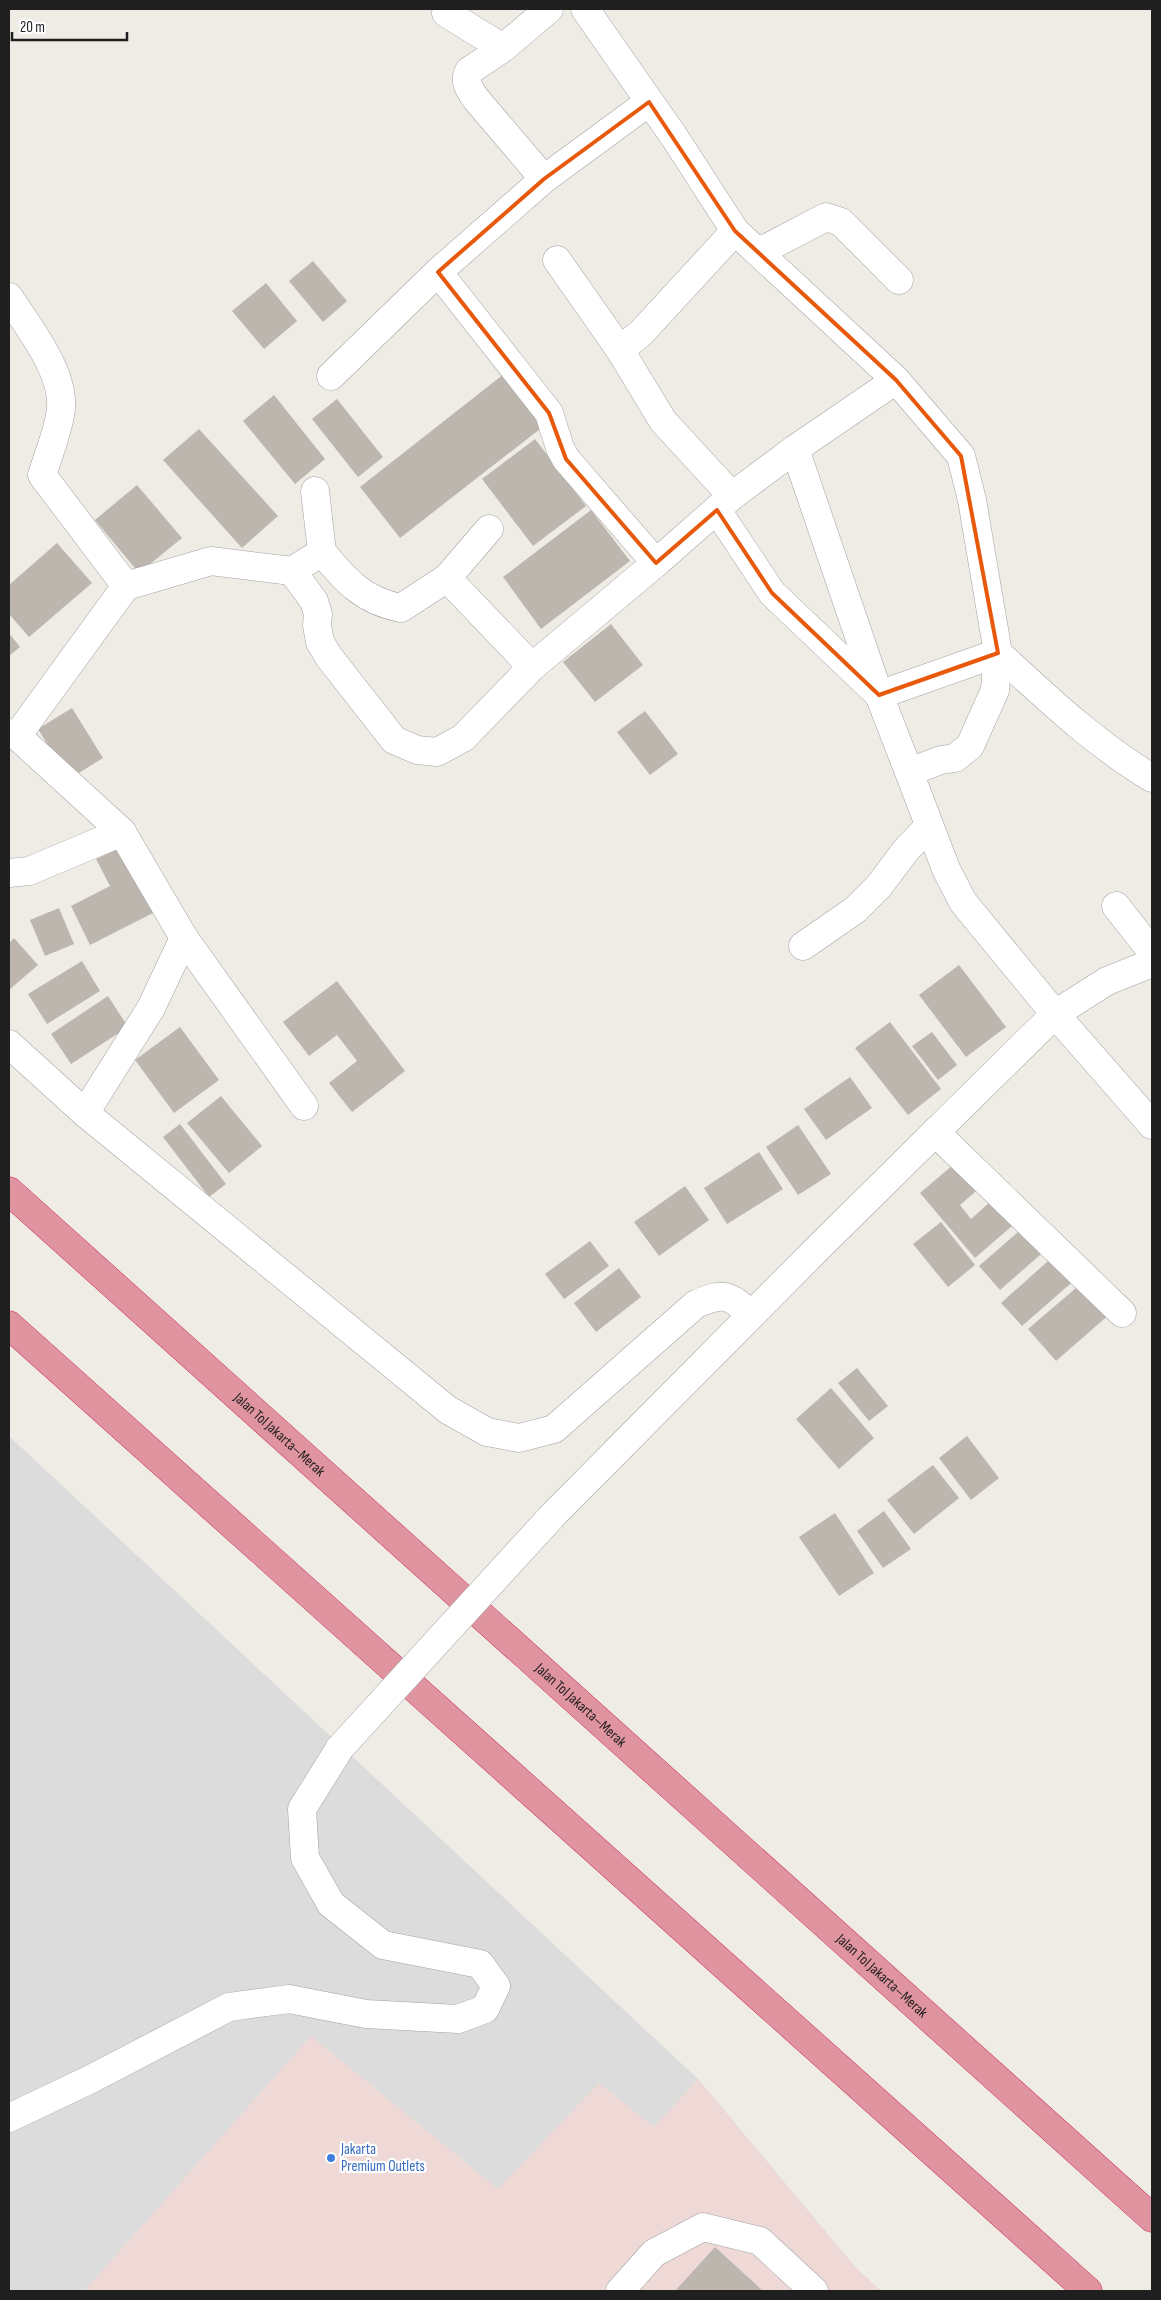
<svg xmlns="http://www.w3.org/2000/svg" width="1161" height="2300" font-family="'Sofia Sans Condensed',sans-serif">
<style>
.residential{fill:#dddcdc}
.commercial{fill:#eed9d7}
.building{fill:#bcb6af}
.lines{fill:none;stroke-linecap:round;stroke-linejoin:round}
.minor-casing{stroke:#a3a3a3;stroke-width:29}
.highway-casing{stroke:#cd3463;stroke-width:29}
.minor{stroke:#fff;stroke-width:28}
.highway{stroke:#e094a0;stroke-width:28}
.minor-bridge-casing{stroke:#a3a3a3;stroke-width:29;stroke-linecap:butt}
.minor-bridge{stroke:#fff;stroke-width:28}
.marked{fill:none;stroke:#e8590c;stroke-width:4;stroke-linejoin:round}
.shop-dot{fill:#3f7fe0;stroke:#fff;stroke-width:2}
.labels{text-anchor:middle;stroke-width:4.5;stroke-linejoin:round;paint-order:stroke}
.street-label{font-size:15px;fill:#1f1f1f;stroke:#fff}
.shop-label{font-size:15px;fill:#366cbe;stroke:#fff;text-anchor:start}
</style>
<rect width="100%" height="100%" fill="#efece6"/>
<!-- residential -->
<polygon class="residential" points="9,1436 698,2079 856,2268 881,2291 9,2291"/>
<!-- commercial -->
<polygon class="commercial" points="311,2036 498,2189 599,2083 654,2127 698,2079 856,2268 881,2291 84,2291"/>
<!-- building -->
<g class="building">
<polygon points="313,261 347,301 323,322 289,281"/>
<polygon points="266,283 297,321 264,349 232,311"/>
<polygon points="509,370 549,422 400,538 360,487"/>
<polygon points="274,395 325,459 295,484 243,421"/>
<polygon points="337,399 383,457 358,477 312,419"/>
<polygon points="199,429 278,516 242,548 163,460"/>
<polygon points="535,439 586,506 533,546 482,479"/>
<polygon points="137,485 182,538 139,573 95,520"/>
<polygon points="591,510 630,561 541,629 503,577"/>
<polygon points="57,543 92,583 29,637 9,614 9,585"/>
<polygon points="611,624 643,665 595,702 563,662"/>
<polygon points="9,633 20,647 9,656"/>
<polygon points="72,708 103,758 69,779 38,729"/>
<polygon points="645,711 678,754 650,775 617,732"/>
<polygon points="124,846 157,911 90,945 71,906 110,886 96,859"/>
<polygon points="59,908 74,944 45,956 30,920"/>
<polygon points="14,938 38,965 9,990 9,943"/>
<polygon points="82,961 100,991 47,1024 28,994"/>
<polygon points="959,965 1006,1027 966,1057 919,995"/>
<polygon points="337,981 405,1071 352,1112 329,1083 357,1061 337,1035 309,1056 283,1022"/>
<polygon points="108,996 128,1027 71,1064 51,1034"/>
<polygon points="890,1022 941,1089 908,1115 855,1048"/>
<polygon points="180,1027 219,1080 174,1113 135,1060"/>
<polygon points="932,1032 957,1065 938,1080 912,1046"/>
<polygon points="850,1077 872,1108 826,1140 804,1109"/>
<polygon points="221,1096 262,1146 229,1173 187,1123"/>
<polygon points="180,1124 226,1184 209,1197 163,1137"/>
<polygon points="798,1125 831,1174 798,1195 766,1147"/>
<polygon points="759,1152 783,1189 727,1224 704,1188"/>
<polygon points="960,1159 982,1186 960,1205 971,1219 991,1201 1012,1226 975,1258 920,1193"/>
<polygon points="685,1186 709,1220 659,1256 634,1222"/>
<polygon points="941,1222 975,1265 948,1287 913,1244"/>
<polygon points="1027,1224 1048,1248 1000,1290 979,1266"/>
<polygon points="590,1241 609,1266 564,1299 545,1274"/>
<polygon points="1056,1254 1077,1278 1022,1326 1001,1303"/>
<polygon points="619,1268 641,1297 596,1332 574,1303"/>
<polygon points="1083,1282 1111,1313 1056,1361 1028,1329"/>
<polygon points="857,1368 888,1406 869,1421 838,1383"/>
<polygon points="831,1388 874,1438 839,1469 796,1419"/>
<polygon points="967,1436 999,1478 971,1500 939,1458"/>
<polygon points="933,1465 959,1498 914,1534 887,1500"/>
<polygon points="884,1511 911,1549 883,1568 857,1531"/>
<polygon points="835,1513 874,1573 839,1596 799,1537"/>
<polygon points="715,2247 763,2291 675,2291"/>
</g>
<g class="lines">
<!-- minor casing -->
<g class="minor-casing">
<g id="minor">
<polyline points="446,13 503,48"/>
<polyline points="649,102 544,179 438,272 549,413 560,448 566,459 656,563"/>
<path d="M 544,179 L 476,99 C 470,90 463,82 469,71 L 503,48 L 549,9"/>
<polyline points="759,252 826,217 841,222 899,280"/>
<polyline points="557,260 620,350 663,421 732,496"/>
<path d="M 9,297 C 28,327 64,371 61,408 C 60,426 48,456 42,475 L 126,586 L 211,561 L 292,571 L 322,552 C 345,580 363,601 401,608 L 447,578"/>
<polyline points="620,350 641,333 735,231"/>
<polyline points="331,376 438,272"/>
<polyline points="896,380 961,456 972,500 998,653 995,690 970,746 955,758 941,760 909,772 946,869 963,902 1055,1014 1152,1125"/>
<polyline points="795,449 879,695 909,772"/>
<polyline points="315,491 322,552"/>
<polyline points="717,510 772,593 876,692"/>
<polyline points="489,529 447,578 532,667"/>
<polyline points="292,571 314,601 318,614 317,625 320,642 329,657 394,740 417,750 437,752 463,738 532,667 656,563 732,496 795,449 896,380 735,231 675,138 585,9"/>
<path d="M 998,653 C 1047,698 1095,744 1152,778"/>
<polyline points="879,695 998,653"/>
<polyline points="9,733 17,736 122,832 184,938 304,1106"/>
<polyline points="17,736 126,586"/>
<polyline points="9,873 29,871 122,832"/>
<polyline points="1116,906 1152,952"/>
<polyline points="803,946 855,910 879,886 906,850 929,826"/>
<path d="M 9,1044 L 85,1113 L 448,1410 L 487,1432 L 519,1438 L 554,1429 L 696,1304 C 724,1292 729,1294 751,1315"/>
<polyline points="85,1113 151,1008 184,938"/>
<polyline points="935,1132 1122,1313"/>
<polyline points="553,1515 817,1249 1055,1014 1107,981 1152,963"/>
<polyline points="9,2118 89,2080 229,2007 289,1999 366,2014 458,2019 485,2009 496,1986 480,1964 383,1945 331,1904 305,1858 302,1809 340,1748"/>
<polyline points="620,2291 654,2253 703,2227 760,2241 814,2291"/>
</g>
</g>
<!-- highway casing -->
<g class="highway-casing">
<g id="highway">
<path id="s1" d="M 9,1191 L 1152,2218"/>
<polyline points="9,1325 1088,2291"/>
</g>
</g>
<!-- minor -->
<use href="#minor" class="minor"/>
<!-- highway -->
<use href="#highway" class="highway"/>
<!-- minor-bridge casing -->
<g class="minor-bridge-casing">
<polyline id="minor-bridge" points="340,1748 553,1515"/>
</g>
<!-- minor-bridge -->
<use href="#minor-bridge" class="minor-bridge"/>
</g>
<!-- marked area -->
<path class="marked" d="M 649,102 L 735,231 L 896,380 L 961,456 L 998,653 L 879,695 L 772,593 L 717,510 L 656,563 L 566,459 L 549,413 L 438,272 L 544,179 Z"/>
<!-- markers -->
<circle class="shop-dot" cx="331" cy="2158" r="5"/>
<g class="labels">
<!-- street labels -->
<g class="street-label">
<text dy="5" stroke="none"><textPath href="#s1" startOffset="364">Jalan Tol Jakarta–Merak</textPath></text>
<text dy="5" stroke="none"><textPath href="#s1" startOffset="769">Jalan Tol Jakarta–Merak</textPath></text>
<text dy="5" stroke="none"><textPath href="#s1" startOffset="1174">Jalan Tol Jakarta–Merak</textPath></text>
</g>
<!-- shop labels -->
<g class="shop-label">
<text x="341" y="2154">Jakarta<tspan x="341" dy="17">Premium Outlets</tspan></text>
</g>
</g>
<!-- border -->
<rect width="1161" height="2300" fill="none" stroke="#1f1f1f" stroke-width="20"/>
<!-- scale -->
<path d="M12 32v8h115v-8" fill="none" stroke="#1f1f1f" stroke-width="2.5"/>
<text x="20" y="32" font-size="15" fill="#1f1f1f" stroke="#ffffff" stroke-width="4" paint-order="stroke">20 m</text>
</svg>
